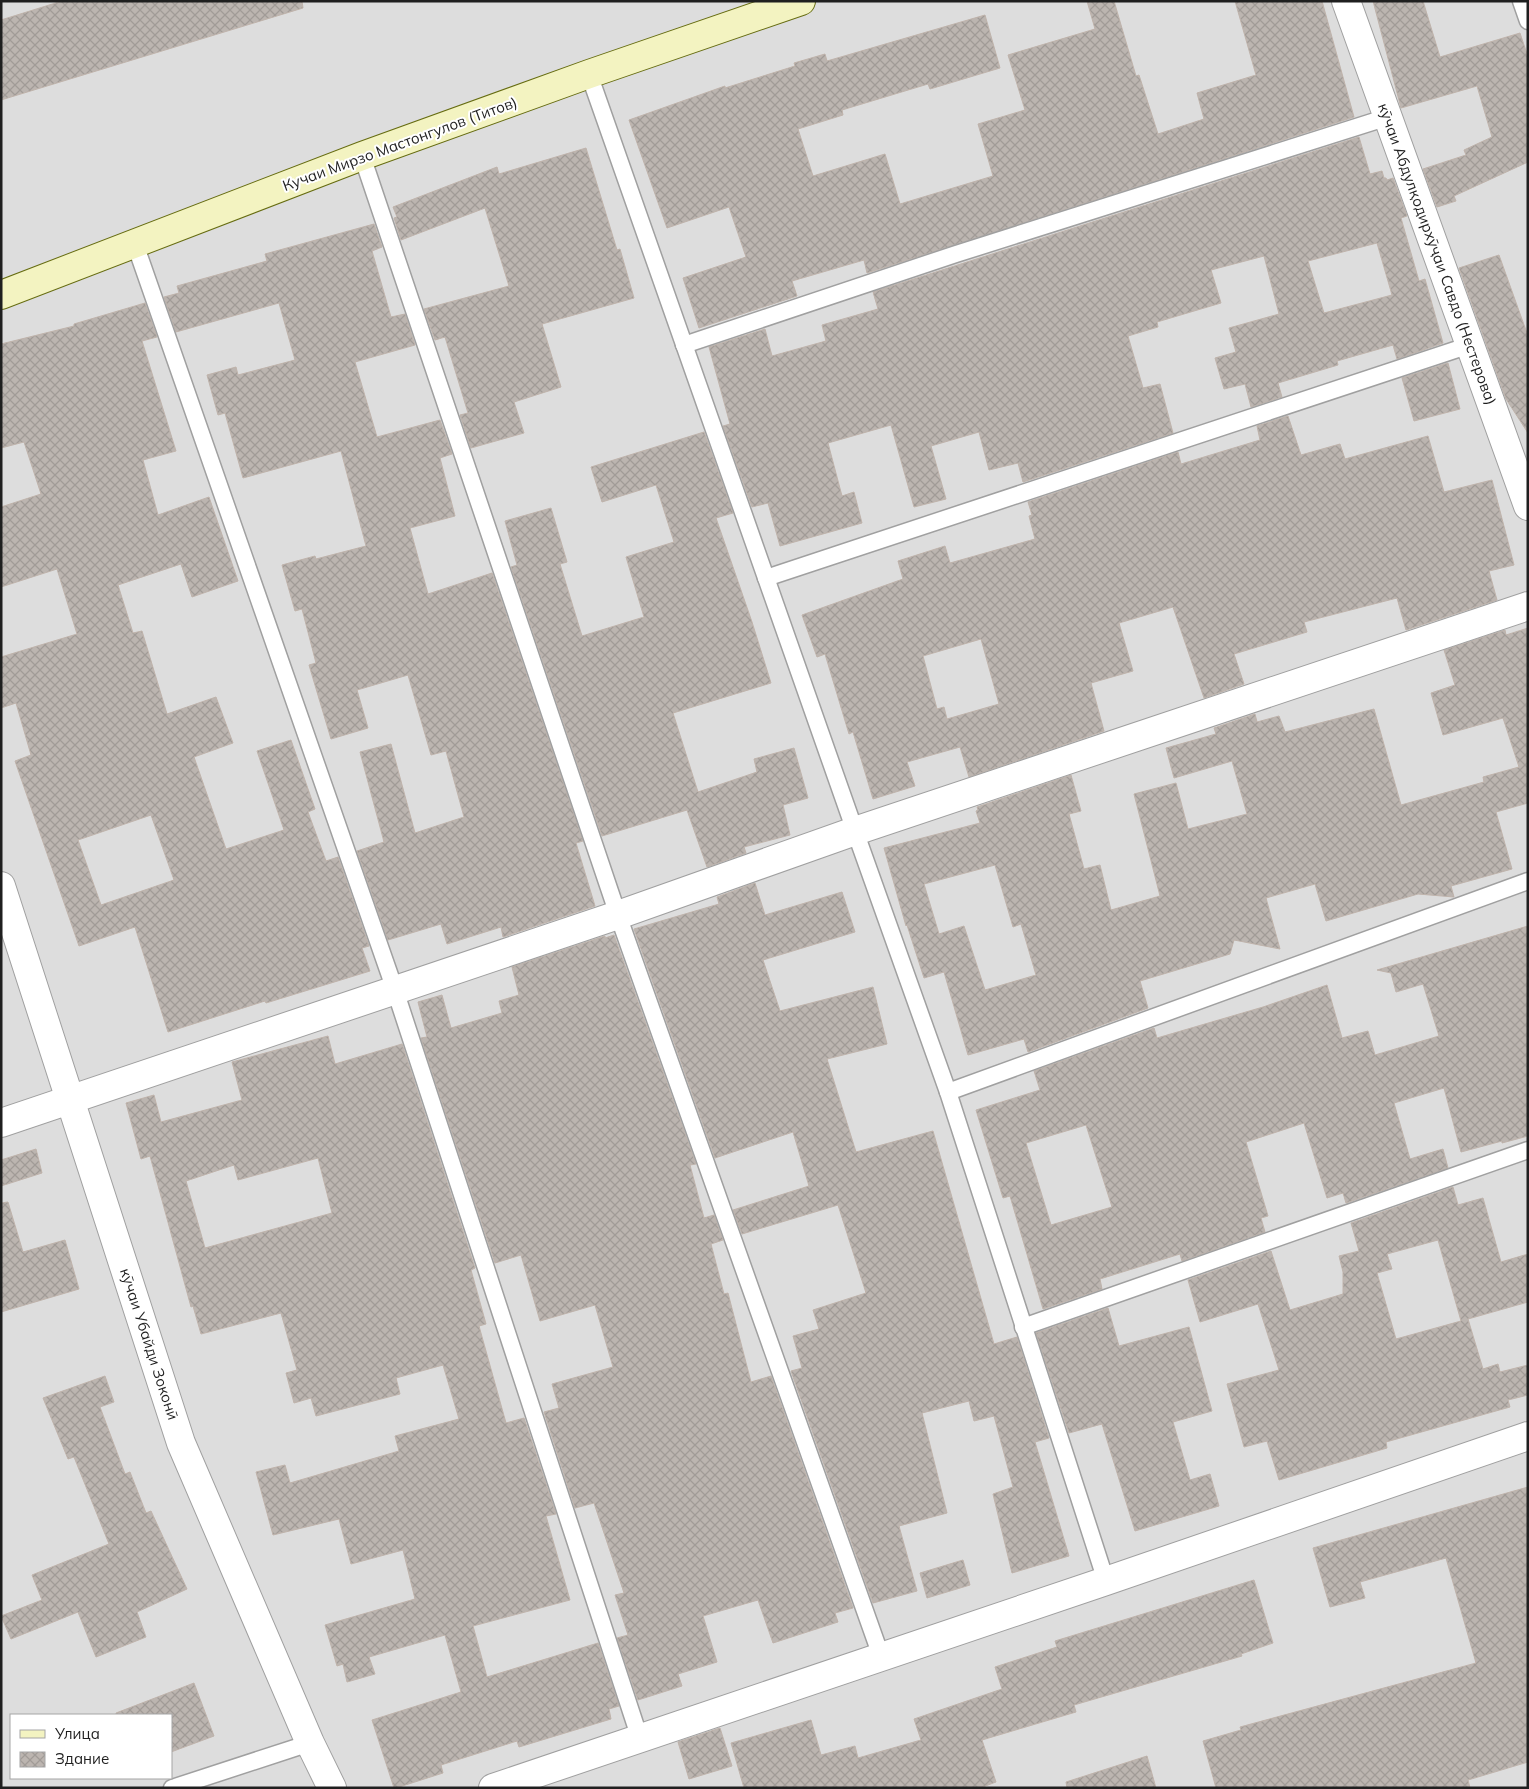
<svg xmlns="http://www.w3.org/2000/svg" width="1529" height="1789" font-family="Mulish,sans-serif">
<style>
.residential{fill:#ddd;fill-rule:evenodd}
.building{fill:url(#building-cross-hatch);stroke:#bfb3ab;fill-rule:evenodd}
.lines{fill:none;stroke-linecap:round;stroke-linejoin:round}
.lane-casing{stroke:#a0a0a0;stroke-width:19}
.street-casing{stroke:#a0a0a0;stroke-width:30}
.secondary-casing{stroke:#666c11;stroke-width:30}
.lane{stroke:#fff;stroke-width:16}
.street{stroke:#fff;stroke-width:28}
.secondary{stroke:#f3f3c1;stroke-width:28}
.labels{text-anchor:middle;stroke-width:4;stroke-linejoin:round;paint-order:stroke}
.street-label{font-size:15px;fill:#1f1f1f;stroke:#fff}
</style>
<defs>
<pattern id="building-cross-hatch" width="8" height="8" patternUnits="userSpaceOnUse" patternTransform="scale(1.25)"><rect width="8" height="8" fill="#bcb5b0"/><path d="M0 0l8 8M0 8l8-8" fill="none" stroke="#a19b97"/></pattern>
</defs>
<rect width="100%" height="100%" fill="#efece7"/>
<!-- residential -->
<path class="residential" d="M 1,1 L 1528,1 L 1528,1788 L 1,1788 ZM 11,1715 L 171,1715 L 171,1778 L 11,1778 Z"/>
<!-- building -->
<g class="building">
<polygon points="62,1 302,1 303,8 1,100 1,20"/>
<polygon points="1087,1 1114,1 1136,76 1139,75 1158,134 1204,119 1197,93 1256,75 1235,1 1322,1 1354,117 867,273 864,260 792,281 797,296 699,328 683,278 746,257 729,207 667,228 629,120 725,86 725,88 795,66 794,63 825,54 827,61 985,15 1000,68 930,89 928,84 842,110 843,115 798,129 813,176 885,154 900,204 993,176 978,124 1025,110 1008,55 1095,29"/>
<polygon points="1373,1 1423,1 1440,57 1520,33 1528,57 1528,162 1454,196 1456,201 1437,207 1423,169 1466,155 1464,150 1492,137 1477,86 1401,108"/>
<path d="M 1359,137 L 1370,174 L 1382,171 L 1384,178 L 1386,178 L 1387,180 L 1393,178 L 1407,216 L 1401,218 L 1419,281 L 1425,279 L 1443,343 L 1397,359 L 1393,345 L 1337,361 L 1338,365 L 1278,383 L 1282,397 L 1251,407 L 1245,384 L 1224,389 L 1215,358 L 1236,352 L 1229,328 L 1279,314 L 1264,256 L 1211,270 L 1221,303 L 1157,322 L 1158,327 L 1128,336 L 1143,388 L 1160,384 L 1173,433 L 1023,482 L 1018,463 L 989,470 L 979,432 L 931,446 L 946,499 L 914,507 L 891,425 L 828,443 L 842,496 L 854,492 L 862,523 L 780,546 L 768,503 L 752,507 L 723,426 L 730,424 L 709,347 L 765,329 L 772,356 L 826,341 L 822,325 L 878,309 L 873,292 ZM 1377,243 L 1392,295 L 1324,313 L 1308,261 Z"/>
<polygon points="586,148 617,250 620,249 634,298 542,324 561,387 514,402 524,433 471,448 460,415 468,413 445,337 435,340 424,309 509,286 485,208 401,240 394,218 397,217 393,207 497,167 499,174"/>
<polygon points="374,224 382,247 372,251 391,317 405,314 415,345 355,362 377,437 440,420 452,454 440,458 455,516 410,528 428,594 492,573 583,841 576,843 595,906 503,937 501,927 447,944 441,924 388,940 357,851 384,842 360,752 391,744 415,833 464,817 446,751 431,755 408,675 357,690 368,728 331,739 309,665 316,663 302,609 295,611 282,565 315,556 316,559 366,546 341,451 243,478 225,413 218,415 207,375 236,367 238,375 295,360 279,303 176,332 164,297 179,293 177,286 267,261 265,254"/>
<polygon points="1499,255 1528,336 1528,433 1506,399 1459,268"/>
<path d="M 145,303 L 157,337 L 142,341 L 176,451 L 143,460 L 158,515 L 209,497 L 238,581 L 192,597 L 181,564 L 118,585 L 133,633 L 142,631 L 167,714 L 216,697 L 233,743 L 194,757 L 226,849 L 284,830 L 257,751 L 291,740 L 315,809 L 308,812 L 326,861 L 338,857 L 369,946 L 362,948 L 370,971 L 266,1003 L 265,1001 L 168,1032 L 135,927 L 79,946 L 15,761 L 31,755 L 16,703 L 1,708 L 1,657 L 77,634 L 57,569 L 1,587 L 1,507 L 41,494 L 24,442 L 1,448 L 1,344 L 74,326 L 74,324 ZM 151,815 L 174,880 L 101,905 L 78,840 Z"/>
<polygon points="1448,363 1460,409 1414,421 1402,378"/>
<path d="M 1288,416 L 1301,455 L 1340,444 L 1345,459 L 1428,436 L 1444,492 L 1492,480 L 1514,565 L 1489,571 L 1497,600 L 1406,630 L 1397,598 L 1304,622 L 1307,632 L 1234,654 L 1244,684 L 1204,698 L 1173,607 L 1119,623 L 1133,671 L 1091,683 L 1104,731 L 969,777 L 960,747 L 907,762 L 915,786 L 873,799 L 853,732 L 849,734 L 825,654 L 817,657 L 802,615 L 903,579 L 898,561 L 945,546 L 950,563 L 1035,539 L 1029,516 L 1032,515 L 1028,502 L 1178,452 L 1181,464 L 1260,440 L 1257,426 ZM 981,639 L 999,704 L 947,719 L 944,707 L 937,709 L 923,656 Z"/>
<polygon points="704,432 733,513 716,518 752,622 771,683 673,713 698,792 757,772 754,759 794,748 808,798 783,805 790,835 744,847 746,853 707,867 687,810 602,836 511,567 517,565 505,521 551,508 567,562 560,564 582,636 644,617 626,557 674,542 656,485 602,502 591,467"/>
<path d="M 1528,628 L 1528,803 L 1496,812 L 1512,869 L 1451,886 L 1454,897 L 1418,894 L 1326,921 L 1315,884 L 1266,898 L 1280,949 L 1234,940 L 1230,954 L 1140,981 L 1148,1008 L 1028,1052 L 1024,1039 L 968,1055 L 944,972 L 924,978 L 907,925 L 906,926 L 884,848 L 980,823 L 976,811 L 978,810 L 977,807 L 1071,775 L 1081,811 L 1069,814 L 1084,869 L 1100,865 L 1111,910 L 1160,896 L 1134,794 L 1176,783 L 1188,829 L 1247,814 L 1232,761 L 1174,778 L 1166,748 L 1216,734 L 1214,728 L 1255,714 L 1257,722 L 1279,716 L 1285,732 L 1374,709 L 1401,805 L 1484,782 L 1483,777 L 1519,767 L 1503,718 L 1443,735 L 1431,693 L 1455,685 L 1444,650 L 1505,630 L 1506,635 ZM 995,865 L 1013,927 L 1021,924 L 1036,975 L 985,990 L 964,926 L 939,934 L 924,884 Z"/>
<polygon points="755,883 765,915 842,892 855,932 763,960 780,1011 873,987 887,1044 827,1059 856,1152 933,1131 994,1344 1017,1337 1049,1438 1035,1442 1069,1556 1012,1573 993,1494 1013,1487 994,1416 974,1421 969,1401 922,1413 947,1513 899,1526 917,1591 873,1603 791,1371 802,1368 793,1336 819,1329 813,1310 866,1293 838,1205 742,1234 733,1210 809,1186 793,1132 715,1158 634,929 719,904 717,897"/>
<path d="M 1528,926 L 1528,1136 L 1502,1143 L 1502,1141 L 1461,1152 L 1444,1088 L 1394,1103 L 1410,1159 L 1443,1149 L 1448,1168 L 1346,1203 L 1343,1193 L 1327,1198 L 1304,1123 L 1246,1142 L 1268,1216 L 1261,1218 L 1265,1232 L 1182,1261 L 1180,1254 L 1100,1279 L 1102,1289 L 1043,1309 L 1010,1196 L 1003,1198 L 976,1110 L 1040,1090 L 1034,1071 L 1154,1028 L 1157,1038 L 1263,1007 L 1327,985 L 1342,1038 L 1368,1031 L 1375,1055 L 1439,1036 L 1423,984 L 1396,992 L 1391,973 L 1377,970 ZM 1086,1125 L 1112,1207 L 1051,1225 L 1026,1143 Z"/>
<polygon points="614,935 696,1164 690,1165 704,1218 714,1215 723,1240 711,1244 724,1294 728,1293 751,1382 771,1376 853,1608 835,1613 838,1622 773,1643 758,1600 703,1616 717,1662 678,1674 682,1686 638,1700 617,1638 628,1635 615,1595 624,1593 594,1503 575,1508 544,1412 559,1408 552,1384 613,1367 595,1305 540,1321 521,1255 495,1263 421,1038 427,1037 418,1002 442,995 451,1028 502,1013 499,1001 519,995 512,967 605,936 605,938"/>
<path d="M 328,1036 L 335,1064 L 402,1044 L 475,1268 L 471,1270 L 486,1324 L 479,1326 L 506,1423 L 524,1418 L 556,1514 L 546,1516 L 570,1600 L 473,1626 L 487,1677 L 598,1643 L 619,1706 L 609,1709 L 611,1719 L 519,1747 L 517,1741 L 441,1765 L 443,1773 L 396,1788 L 394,1788 L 372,1720 L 461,1692 L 445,1635 L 369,1657 L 375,1674 L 347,1682 L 343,1664 L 337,1666 L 325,1625 L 415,1599 L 403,1550 L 351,1564 L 339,1519 L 273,1535 L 256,1472 L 285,1465 L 290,1483 L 399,1451 L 395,1436 L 459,1419 L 443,1365 L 396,1378 L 400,1394 L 316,1416 L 311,1398 L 294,1403 L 286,1373 L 297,1370 L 281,1313 L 201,1334 L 193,1306 L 191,1307 L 150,1156 L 141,1159 L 126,1103 L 154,1095 L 161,1122 L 242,1100 L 232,1062 ZM 318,1158 L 332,1213 L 205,1248 L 186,1181 L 234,1165 L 238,1180 Z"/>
<polygon points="36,1149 42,1173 1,1186 1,1160"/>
<path d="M 1453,1187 L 1458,1205 L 1483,1198 L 1501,1262 L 1528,1254 L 1528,1302 L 1468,1319 L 1483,1369 L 1498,1364 L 1500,1372 L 1528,1365 L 1528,1395 L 1508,1400 L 1510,1407 L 1386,1442 L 1387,1448 L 1279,1480 L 1267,1441 L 1244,1447 L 1227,1384 L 1279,1370 L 1258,1304 L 1200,1322 L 1188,1280 L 1271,1251 L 1290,1310 L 1343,1294 L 1343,1272 L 1339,1256 L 1359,1251 L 1351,1223 ZM 1438,1240 L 1461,1321 L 1396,1339 L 1377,1273 L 1392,1269 L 1387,1254 Z"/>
<polygon points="8,1202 23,1252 65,1240 79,1289 1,1312 1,1203"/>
<polygon points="1108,1308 1119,1346 1189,1327 1212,1411 1173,1422 1190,1480 1210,1474 1219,1506 1135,1531 1102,1424 1069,1433 1036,1333"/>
<polygon points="105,1376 114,1402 100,1407 125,1474 130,1472 146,1513 151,1511 187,1589 137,1612 146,1637 96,1657 78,1612 11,1639 1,1616 42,1600 32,1575 109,1544 74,1457 68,1459 43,1398"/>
<polygon points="1528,1487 1528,1762 1468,1780 1470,1788 1216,1788 1203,1741 1241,1730 1240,1727 1476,1663 1446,1558 1360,1582 1365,1598 1330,1607 1313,1548"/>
<polygon points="963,1560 970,1585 927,1598 920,1573"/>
<polygon points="1254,1580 1273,1643 1241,1654 1242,1656 1074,1705 1076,1712 982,1740 996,1782 980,1788 744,1788 731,1743 811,1720 821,1755 855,1746 858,1758 921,1740 914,1719 1002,1689 995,1667 1057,1647 1055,1641"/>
<polygon points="194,1683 214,1736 171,1752 171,1715 116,1715 116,1713"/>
<polygon points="720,1728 732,1766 689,1779 678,1742"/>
<polygon points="1147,1756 1156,1788 1067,1788 1066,1782"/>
</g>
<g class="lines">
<!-- lane casing -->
<g class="lane-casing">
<g id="lane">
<polyline points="1521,1 1528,21"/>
<polyline points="589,74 855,831 948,1092 1106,1581"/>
<polyline points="362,156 618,915 881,1656"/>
<polyline points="135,244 395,990 640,1739"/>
<polyline points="684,345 956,254 1388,117"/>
<polyline points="766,578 1470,345"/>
<polyline points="948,1092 1528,881"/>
<polyline points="1023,1327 1528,1150"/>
<polyline points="172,1788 310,1743"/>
</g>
</g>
<!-- street casing -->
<g class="street-casing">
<g id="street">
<polyline points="1346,1 1528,506"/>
<polyline points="1,886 181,1443 310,1743 332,1788"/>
<polyline points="1,1123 618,915 855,831 1528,606"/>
<polyline points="493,1788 1106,1581 1528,1436"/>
</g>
</g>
<!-- secondary casing -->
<g class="secondary-casing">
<polyline id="secondary" points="1,295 362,156 589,74 801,1"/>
</g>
<!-- lane -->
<use href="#lane" class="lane"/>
<!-- street -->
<use href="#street" class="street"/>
<!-- secondary -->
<use href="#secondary" class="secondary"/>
</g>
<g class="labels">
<!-- street labels -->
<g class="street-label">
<text transform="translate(400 144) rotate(-20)" y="5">Кучаи Мирзо Мастонгулов (Титов)</text>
<text transform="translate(1437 254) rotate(70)" y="5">кӯчаи Абдулқодирхӯҷаи Савдо (Нестерова)</text>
<text transform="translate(149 1344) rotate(72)" y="5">кӯчаи Убайди Зоконӣ</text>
</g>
</g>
<!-- border -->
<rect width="1529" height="1789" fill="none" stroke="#1f1f1f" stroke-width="5"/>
<!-- legend -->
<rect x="10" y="1714" width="162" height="65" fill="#ffffff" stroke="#a5a5a5"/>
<rect x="20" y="1730" width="25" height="8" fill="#f3f3c1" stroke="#a5a5a5"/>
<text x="55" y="1739" font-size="15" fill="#1f1f1f">Улица</text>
<rect x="20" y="1752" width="25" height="15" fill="url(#building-cross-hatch)" stroke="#a5a5a5"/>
<text x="55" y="1764" font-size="15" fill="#1f1f1f">Здание</text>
</svg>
